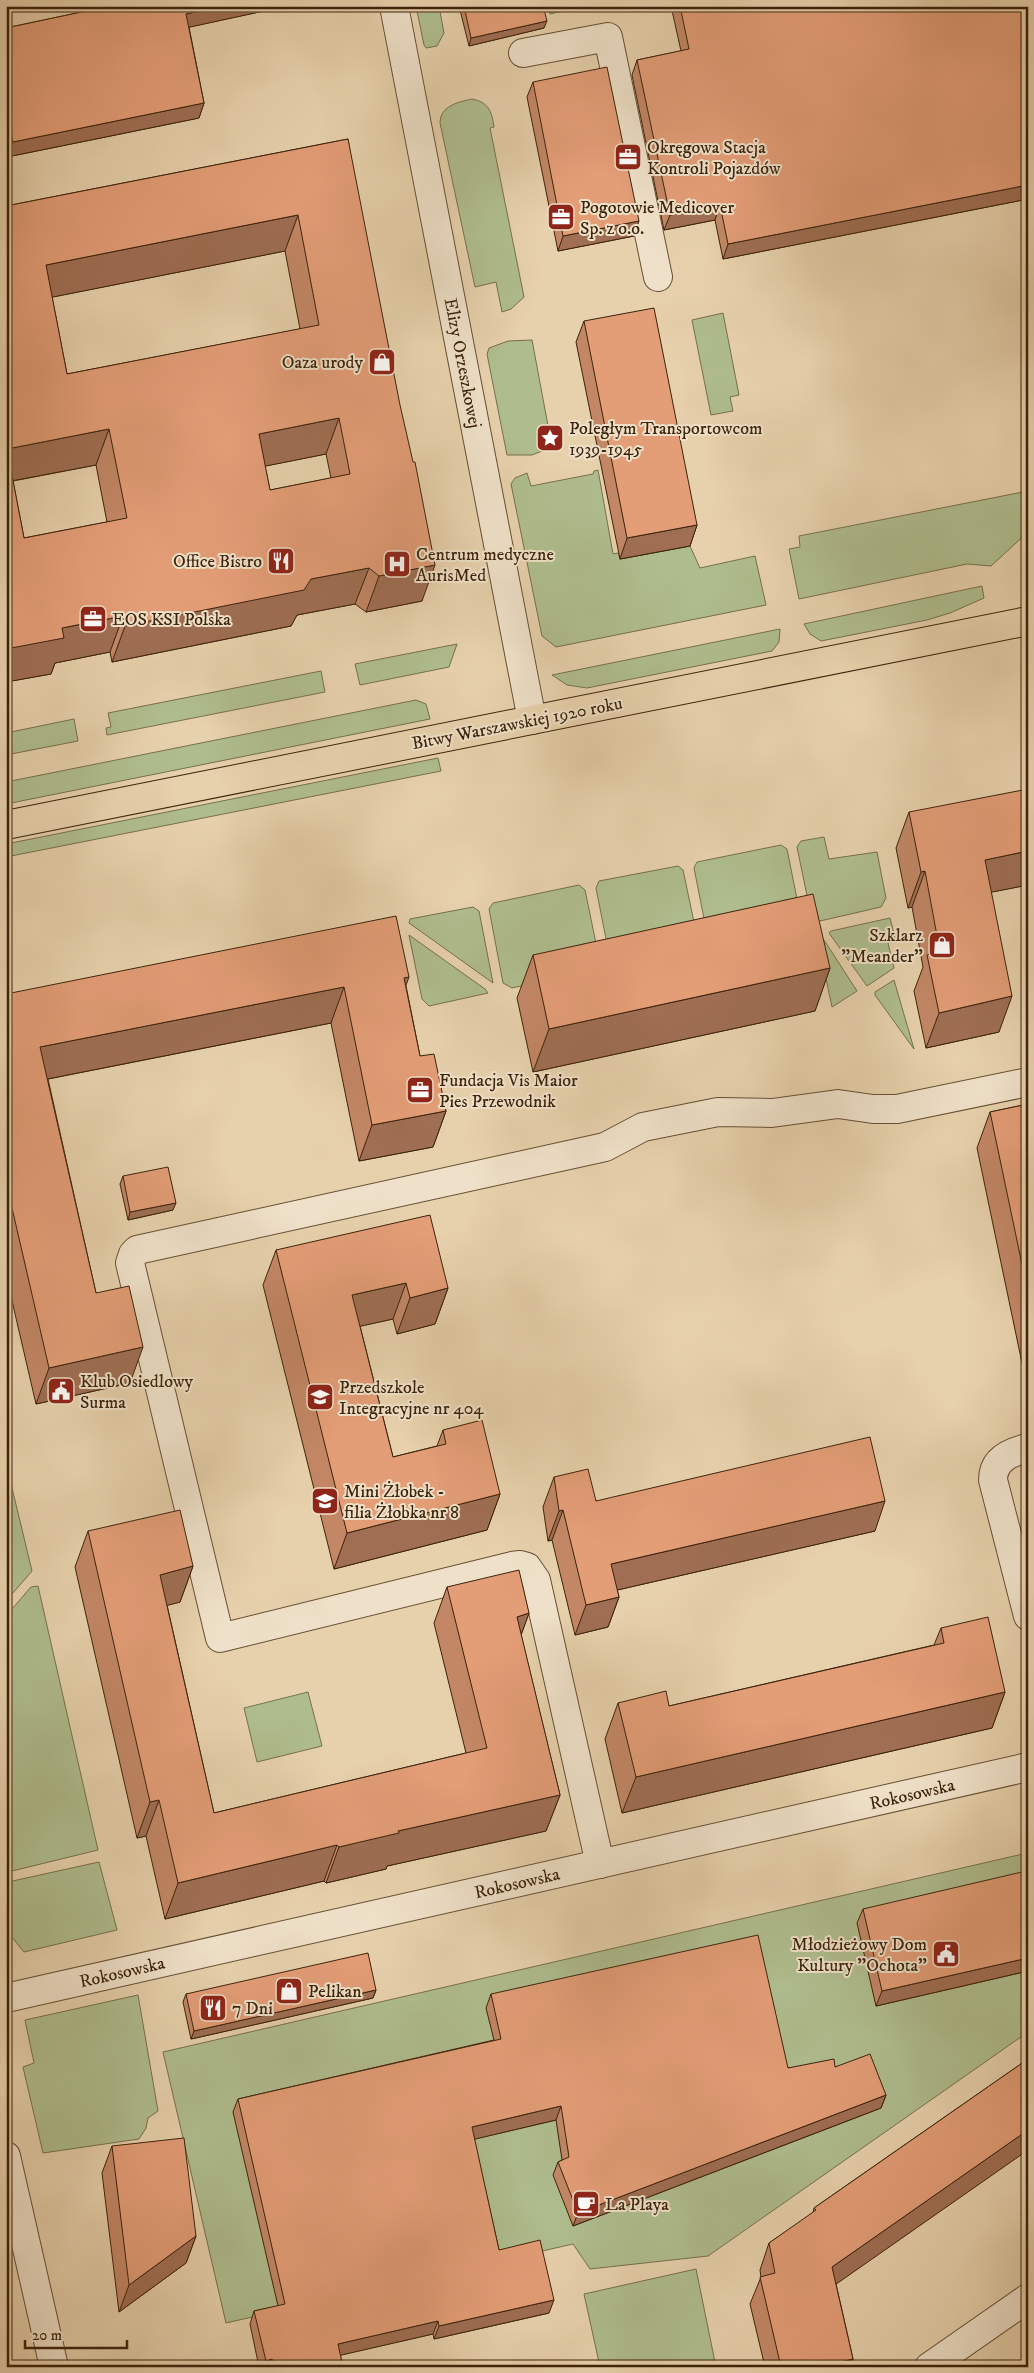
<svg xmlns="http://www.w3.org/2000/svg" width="1034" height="2373" font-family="'IM FELL DW Pica',serif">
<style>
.green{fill:#afbd8e;stroke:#76704c}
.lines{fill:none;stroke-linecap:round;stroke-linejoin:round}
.minor-casing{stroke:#674e33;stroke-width:30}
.major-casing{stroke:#3c230b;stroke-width:30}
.minor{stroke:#efe1c9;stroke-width:28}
.major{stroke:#e7d1ac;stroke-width:28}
.wall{fill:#c38766;stroke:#3c230b;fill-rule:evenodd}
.shaded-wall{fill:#9f6e53;stroke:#3c230b}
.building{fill:#e39d77;stroke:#3c230b;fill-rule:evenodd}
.labels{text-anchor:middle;stroke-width:4;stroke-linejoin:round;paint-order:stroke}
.poi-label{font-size:18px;fill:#3c230b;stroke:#efe1c9;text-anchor:start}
.street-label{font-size:18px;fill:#3c230b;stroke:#efe1c9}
</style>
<rect width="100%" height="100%" fill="#e7d1ac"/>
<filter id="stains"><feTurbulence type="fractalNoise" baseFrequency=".004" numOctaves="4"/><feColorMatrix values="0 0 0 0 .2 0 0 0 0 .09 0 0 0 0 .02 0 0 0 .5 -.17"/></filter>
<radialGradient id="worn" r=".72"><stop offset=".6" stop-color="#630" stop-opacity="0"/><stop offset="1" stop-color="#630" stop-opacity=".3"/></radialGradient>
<!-- green -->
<g class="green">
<polygon points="416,6 439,6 444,33 437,46 426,48 424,45"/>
<polygon points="548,6 585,6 550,14"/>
<path d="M 472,99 C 488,102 492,111 494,127 L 490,128 L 524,297 L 511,309 L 502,312 L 496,282 L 475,287 L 440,123 C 440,106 458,102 472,99 Z"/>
<polygon points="723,313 739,395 730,397 733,411 711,415 692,320"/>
<polygon points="532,340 552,447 532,455 507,455 487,354 489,348 508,341"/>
<polygon points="598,470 613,554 618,553 620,559 690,546 700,568 755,556 766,605 556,647 542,636 511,484 515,478 527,473 531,486 593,474 594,471"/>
<polygon points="1028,491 1028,532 991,566 967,564 799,599 789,549 800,547 799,536"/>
<polygon points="982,586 984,598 950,613 927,620 821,641 810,634 804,624"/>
<polygon points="780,629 779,642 772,651 587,688 567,685 552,675"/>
<polygon points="457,644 449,667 360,685 355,664"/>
<polygon points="321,671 325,692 107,735 106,728 111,727 108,713"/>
<polygon points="416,700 426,704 430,719 6,804 6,782"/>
<polygon points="74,719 78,741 6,755 6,733"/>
<polygon points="438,758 441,771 6,857 6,844"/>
<polygon points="824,837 829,859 877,852 886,898 881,907 820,921 811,915 797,847 801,841"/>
<polygon points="781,845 787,849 801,919 708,939 694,868 697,862"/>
<polygon points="678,866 683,870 698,941 610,959 596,888 599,881"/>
<polygon points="579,885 585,890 600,963 594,970 512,988 503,983 489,909 493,903"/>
<polygon points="473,907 479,911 493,983 409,923 410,919"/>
<polygon points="890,918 896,941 888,943 894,968 867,986 829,933 831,931"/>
<polygon points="409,935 485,989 488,993 429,1006 422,999"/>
<polygon points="824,940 857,991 832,1007 818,941"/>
<polygon points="894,980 914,1049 875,995 875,992"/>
<polygon points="6,1463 32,1571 6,1601"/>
<polygon points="38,1586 98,1850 8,1872 6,1871 6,1616 31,1587"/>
<polygon points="308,1692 322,1746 257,1762 244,1708"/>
<polygon points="1023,1854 1028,1872 1028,2032 708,2256 590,2269 573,2244 226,2323 163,2052"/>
<polygon points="99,1862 117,1930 24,1952 11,1936 6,1911 8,1882"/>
<polygon points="138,1995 158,2111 148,2118 146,2128 139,2139 43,2153 23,2067 34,2063 25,2020"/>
<polygon points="696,2269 716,2367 600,2367 584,2294"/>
</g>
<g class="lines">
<!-- minor casing -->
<g class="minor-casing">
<g id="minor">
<polyline points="394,6 532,720"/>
<polyline points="523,53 608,37 658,277"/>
<path d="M 1028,1448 C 1010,1452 993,1460 993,1480 L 1028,1616"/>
<polyline points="600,1864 536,1580 527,1567 520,1565 512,1566 220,1638 130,1263 133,1254 137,1250 605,1147 643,1127 718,1112 772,1113 838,1104 873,1109 897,1109 1028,1082"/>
<polyline points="6,1998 1028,1767"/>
<polyline points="6,2156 54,2367"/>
<polyline points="929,2367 1028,2298"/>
</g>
</g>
<!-- major casing -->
<g class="major-casing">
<polyline id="major" points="6,825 1028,621"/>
</g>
<!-- minor -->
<use href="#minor" class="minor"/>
<!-- major -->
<use href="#major" class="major"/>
</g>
<!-- wall -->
<g class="wall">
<polygon points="110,6 287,6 189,27 204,103 199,118 7,157 6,153 6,28"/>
<polygon points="459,6 543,6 544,28 469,46"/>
<polygon points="671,6 1028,6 1028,199 723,259 715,220 664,230 632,75 637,60 681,51"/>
<polygon points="533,82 634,236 558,251 527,97"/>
<path d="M 348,139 L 422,601 L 366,612 L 355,604 L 297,615 L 291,626 L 112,662 L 110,652 L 55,663 L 51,674 L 6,682 L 6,206 ZM 285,251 L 300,329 L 67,374 L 52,297 ZM 326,454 L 331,478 L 270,490 L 265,466 ZM 96,465 L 107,522 L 24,538 L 13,481 Z"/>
<polygon points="584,321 697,525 690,546 620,559 576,342"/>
<polygon points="909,812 1028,885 991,892 999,1032 926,1048 914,991 923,967 912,907 908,908 896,848"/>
<polygon points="533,955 830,968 815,1011 533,1072 517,998"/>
<polygon points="406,986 420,1056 446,1111 433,1147 359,1161 331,1023 48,1079 96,1293 130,1383 36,1404 6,1275 6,994"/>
<polygon points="1028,1104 1028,1386 1027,1387 977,1148 990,1112"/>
<polygon points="123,1176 173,1210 128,1220 120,1184"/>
<polygon points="276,1250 448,1288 435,1324 397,1334 393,1319 360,1326 393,1457 437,1446 443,1430 500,1494 487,1530 334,1569 263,1285"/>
<polygon points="1028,1474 1028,1499 1024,1484"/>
<polygon points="554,1477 596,1501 875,1531 617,1590 619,1597 608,1627 575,1635 552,1540 548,1541 543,1507"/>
<polygon points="88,1531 193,1566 180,1602 167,1605 214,1813 466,1753 434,1623 447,1587 529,1613 521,1635 560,1795 546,1831 387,1866 386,1869 326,1883 324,1881 165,1919 146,1836 137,1838 75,1567"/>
<polygon points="941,1628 1005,1692 992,1728 622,1813 605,1739 618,1703 669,1706 934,1645"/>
<polygon points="1028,1899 1028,1971 876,2006 857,1923 863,1909"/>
<polygon points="376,1990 373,1998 191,2039 183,2002 186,1994"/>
<polygon points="491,1994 788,2068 835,2067 886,2095 881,2108 573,2226 553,2175 558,2162 562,2160 556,2120 474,2139 499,2250 549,2313 434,2339 433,2334 340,2355 343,2367 259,2367 250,2324 254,2311 278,2306 233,2112 238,2099 494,2040 486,2008"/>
<polygon points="1028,2059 836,2284 853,2359 850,2367 765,2367 750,2304 761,2277 760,2270 769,2243 813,2213 814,2208"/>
<polygon points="112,2146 196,2236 186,2263 119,2312 102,2173"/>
</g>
<!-- shaded-wall -->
<g class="shaded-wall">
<polygon points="222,6 287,6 181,29 186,14"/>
<polygon points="547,21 544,28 469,46 471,38"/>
<polygon points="204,103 199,118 7,157 13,142"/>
<polygon points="1028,185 1028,199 723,259 728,244"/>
<polygon points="720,205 715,220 664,230 670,215"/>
<polygon points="298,215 285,251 33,301 46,265"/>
<polygon points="639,221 634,236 558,251 563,236"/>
<polygon points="339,418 326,454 246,470 259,434"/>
<polygon points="109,429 96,465 6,482 7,449"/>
<polygon points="697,525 690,546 620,559 627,538"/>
<polygon points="435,565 422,601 366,612 379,576"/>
<polygon points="369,568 355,604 297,615 291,626 112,662 125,626 311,579"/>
<polygon points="123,616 110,652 55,663 51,674 6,682 6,649 62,628"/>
<polygon points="1028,851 1028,885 972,896 985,860"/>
<polygon points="925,871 912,907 908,908 921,872"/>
<polygon points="830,968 815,1011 533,1072 549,1029"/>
<polygon points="409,977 396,1013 404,978"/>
<polygon points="344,987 331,1023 27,1083 40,1047"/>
<polygon points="1012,996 999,1032 926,1048 939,1013"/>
<polygon points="446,1111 433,1147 359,1161 372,1125"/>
<polygon points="176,1203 173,1210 128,1220 130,1212"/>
<polygon points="406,1283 393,1319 339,1331 352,1295"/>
<polygon points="448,1288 435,1324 397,1334 410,1298"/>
<polygon points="143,1347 130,1383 36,1404 49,1368"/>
<polygon points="500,1494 487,1530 334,1569 347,1533"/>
<polygon points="885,1501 875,1531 600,1594 611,1564"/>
<polygon points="563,1510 552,1540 548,1541 559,1511"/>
<polygon points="193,1566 180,1602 147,1611 160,1575"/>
<polygon points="619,1597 608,1627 575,1635 586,1605"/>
<polygon points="529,1613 516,1649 517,1617"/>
<polygon points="1005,1692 992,1728 622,1813 636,1777"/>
<polygon points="560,1795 546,1831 387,1866 386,1869 326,1883 339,1847 398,1831"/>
<polygon points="159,1800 146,1836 137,1838 150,1802"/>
<polygon points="337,1845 324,1881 165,1919 178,1883"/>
<polygon points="1028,1958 1028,1971 876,2006 882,1991"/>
<polygon points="376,1990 373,1998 191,2039 194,2031"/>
<polygon points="886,2095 881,2108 573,2226 578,2213"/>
<polygon points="561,2106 556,2120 467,2141 472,2127"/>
<polygon points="1028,2130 1028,2150 822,2294 832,2267"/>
<polygon points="196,2236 186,2263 119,2312 129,2285"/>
<polygon points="554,2300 549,2313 434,2339 439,2326"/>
<polygon points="438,2321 433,2334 333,2357 338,2344"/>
<polygon points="11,2323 6,2336 6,2324"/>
<polygon points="272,2359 269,2367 263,2367 266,2361"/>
<polygon points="853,2359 850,2367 818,2367"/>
</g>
<!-- building -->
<g class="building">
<polygon points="110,6 222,6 186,14 204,103 13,142 6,111 6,28"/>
<polygon points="464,6 543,6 547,21 471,38"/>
<polygon points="680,6 1028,6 1028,185 728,244 720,205 670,215 637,60 689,49"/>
<polygon points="607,67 639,221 563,236 533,82"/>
<path d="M 348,139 L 400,405 L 413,462 L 415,462 L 435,565 L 379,576 L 369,568 L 311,579 L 304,590 L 125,626 L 123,616 L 62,628 L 64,638 L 6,649 L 6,206 ZM 298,215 L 319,325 L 67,374 L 46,265 ZM 339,418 L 350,474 L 270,490 L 259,434 ZM 109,429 L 127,518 L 24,538 L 7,449 Z"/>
<polygon points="654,308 697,525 627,538 584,321"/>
<polygon points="1028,789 1028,851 985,860 1012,996 939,1013 927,955 940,952 925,871 921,872 909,812"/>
<polygon points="813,894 830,968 549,1029 533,955"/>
<polygon points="396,916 409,977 404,978 420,1056 434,1054 446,1111 372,1125 344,987 40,1047 96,1293 129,1286 143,1347 49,1368 6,1182 6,994"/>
<polygon points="1028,1104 1028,1293 990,1112"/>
<polygon points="168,1167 176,1203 130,1212 123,1176"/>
<polygon points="430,1215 448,1288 410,1298 406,1283 352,1295 393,1457 446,1444 443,1430 482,1420 500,1494 347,1533 276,1250"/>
<polygon points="870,1437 885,1501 611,1564 619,1597 586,1605 563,1510 559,1511 554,1477 588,1469 596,1501"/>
<polygon points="180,1510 193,1566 160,1575 214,1813 487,1748 447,1587 519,1570 529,1613 517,1617 560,1795 398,1831 399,1833 339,1847 337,1845 178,1883 159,1800 150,1802 88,1531"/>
<polygon points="988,1617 1005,1692 636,1777 618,1703 666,1691 669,1706 944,1643 941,1628"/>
<polygon points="1022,1872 1028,1899 1028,1958 882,1991 863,1909"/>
<polygon points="758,1935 788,2068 834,2059 835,2067 870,2054 886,2095 578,2213 558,2162 569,2157 561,2106 472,2127 499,2250 540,2240 554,2300 439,2326 438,2321 338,2344 343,2367 274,2367 272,2359 266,2361 254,2311 285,2304 238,2099 501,2039 491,1994"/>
<polygon points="368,1953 376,1990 194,2031 186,1994"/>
<polygon points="1028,2059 1028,2130 832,2267 853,2359 818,2367 781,2367 760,2277 775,2273 769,2243 816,2210 814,2208"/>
<polygon points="184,2138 196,2236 129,2285 112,2146"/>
<polygon points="6,2303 11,2323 6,2324"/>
<polygon points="6,2350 10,2367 6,2367"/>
</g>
<!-- icons -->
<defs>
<g id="office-square" transform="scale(1.4375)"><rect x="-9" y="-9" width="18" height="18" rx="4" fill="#8f2418" stroke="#efe1c9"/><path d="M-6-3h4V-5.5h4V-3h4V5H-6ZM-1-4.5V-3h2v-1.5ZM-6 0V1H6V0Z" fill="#fff"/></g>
<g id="shop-square" transform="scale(1.4375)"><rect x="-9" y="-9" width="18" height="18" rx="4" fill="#8f2418" stroke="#efe1c9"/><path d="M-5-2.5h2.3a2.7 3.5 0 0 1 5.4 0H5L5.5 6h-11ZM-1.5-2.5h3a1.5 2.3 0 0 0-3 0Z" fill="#fff"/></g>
<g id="sight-square" transform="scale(1.4375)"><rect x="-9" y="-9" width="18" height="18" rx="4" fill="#8f2418" stroke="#efe1c9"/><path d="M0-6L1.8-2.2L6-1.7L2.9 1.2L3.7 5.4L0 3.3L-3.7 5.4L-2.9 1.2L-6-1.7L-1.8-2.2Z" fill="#fff"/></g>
<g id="restaurant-square" transform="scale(1.4375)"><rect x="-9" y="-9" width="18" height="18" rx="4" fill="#8f2418" stroke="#efe1c9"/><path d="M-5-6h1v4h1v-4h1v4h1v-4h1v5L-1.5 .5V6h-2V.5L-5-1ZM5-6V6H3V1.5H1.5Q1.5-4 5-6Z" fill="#fff"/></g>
<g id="hospital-square" transform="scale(1.4375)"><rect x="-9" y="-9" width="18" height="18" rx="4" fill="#8f2418" stroke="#efe1c9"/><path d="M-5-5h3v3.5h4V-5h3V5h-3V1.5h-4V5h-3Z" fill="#fff"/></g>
<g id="civic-square" transform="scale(1.4375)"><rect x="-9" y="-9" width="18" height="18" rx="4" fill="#8f2418" stroke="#efe1c9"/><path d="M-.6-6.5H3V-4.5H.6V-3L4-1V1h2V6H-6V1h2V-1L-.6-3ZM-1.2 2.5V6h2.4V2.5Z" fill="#fff"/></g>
<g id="school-square" transform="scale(1.4375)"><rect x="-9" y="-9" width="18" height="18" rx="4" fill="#8f2418" stroke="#efe1c9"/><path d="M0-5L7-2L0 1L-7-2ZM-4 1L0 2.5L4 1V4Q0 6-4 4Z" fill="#fff"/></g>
<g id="cafe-square" transform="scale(1.4375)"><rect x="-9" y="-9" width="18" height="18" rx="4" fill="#8f2418" stroke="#efe1c9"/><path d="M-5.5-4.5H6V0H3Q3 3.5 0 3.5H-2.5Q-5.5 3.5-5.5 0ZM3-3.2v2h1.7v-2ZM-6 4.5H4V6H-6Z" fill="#fff"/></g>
</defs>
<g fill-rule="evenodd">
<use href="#office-square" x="628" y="157"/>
<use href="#office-square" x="561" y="217"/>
<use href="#shop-square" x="382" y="362"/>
<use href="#sight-square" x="550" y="438"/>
<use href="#restaurant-square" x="281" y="561"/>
<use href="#hospital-square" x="397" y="564"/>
<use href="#office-square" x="93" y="619"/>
<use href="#shop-square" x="942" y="945"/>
<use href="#office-square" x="420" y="1090"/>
<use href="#civic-square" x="61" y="1391"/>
<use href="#school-square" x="320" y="1397"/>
<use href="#school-square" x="325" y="1501"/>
<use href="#civic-square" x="946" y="1954"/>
<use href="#shop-square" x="289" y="1991"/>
<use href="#restaurant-square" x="213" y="2008"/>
<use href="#cafe-square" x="586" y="2204"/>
</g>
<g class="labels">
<!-- poi labels -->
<g class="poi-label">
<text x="647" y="153">Okręgowa Stacja<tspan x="647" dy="21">Kontroli Pojazdów</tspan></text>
<text x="580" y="213">Pogotowie Medicover<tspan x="580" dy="21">Sp. z o.o.</tspan></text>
<text x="363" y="368" text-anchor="end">Oaza urody</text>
<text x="569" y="434">Poległym Transportowcom<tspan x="569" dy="21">1939-1945</tspan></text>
<text x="416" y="560">Centrum medyczne<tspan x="416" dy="21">AurisMed</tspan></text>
<text x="262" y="567" text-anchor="end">Office Bistro</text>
<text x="112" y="625">EOS KSI Polska</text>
<text x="923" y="941" text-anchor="end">Szklarz<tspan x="923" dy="21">"Meander"</tspan></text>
<text x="439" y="1086">Fundacja Vis Maior<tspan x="439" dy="21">Pies Przewodnik</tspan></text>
<text x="80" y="1387">Klub Osiedlowy<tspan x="80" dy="21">Surma</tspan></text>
<text x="339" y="1393">Przedszkole<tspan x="339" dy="21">Integracyjne nr 404</tspan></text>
<text x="344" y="1497">Mini Żłobek -<tspan x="344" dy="21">filia Żłobka nr 8</tspan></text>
<text x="927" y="1950" text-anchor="end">Młodzieżowy Dom<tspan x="927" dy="21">Kultury "Ochota"</tspan></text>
<text x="308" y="1997">Pelikan</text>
<text x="232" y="2014">7 Dni</text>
<text x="605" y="2210">La Playa</text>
</g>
<!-- street labels -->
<g class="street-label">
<text transform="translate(463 363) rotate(79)" y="6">Elizy Orzeszkowej</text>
<text transform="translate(517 723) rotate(-11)" y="6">Bitwy Warszawskiej 1920 roku</text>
<text transform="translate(912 1794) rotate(-13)" y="6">Rokosowska</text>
<text transform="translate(517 1883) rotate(-13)" y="6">Rokosowska</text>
<text transform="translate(122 1972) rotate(-13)" y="6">Rokosowska</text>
</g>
</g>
<!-- margin -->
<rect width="1034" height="2373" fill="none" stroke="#e7d1ac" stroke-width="25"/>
<rect x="8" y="8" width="1019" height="2358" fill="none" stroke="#3c230b" stroke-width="2.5"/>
<rect x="12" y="12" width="1009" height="2348" fill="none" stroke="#3c230b"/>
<!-- scale -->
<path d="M25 2340v8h102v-8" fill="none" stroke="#3c230b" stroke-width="2.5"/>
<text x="32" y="2340" font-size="15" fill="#3c230b" stroke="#efe1c9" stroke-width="4" paint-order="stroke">20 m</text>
<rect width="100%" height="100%" filter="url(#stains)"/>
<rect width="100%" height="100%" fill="url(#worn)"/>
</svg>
